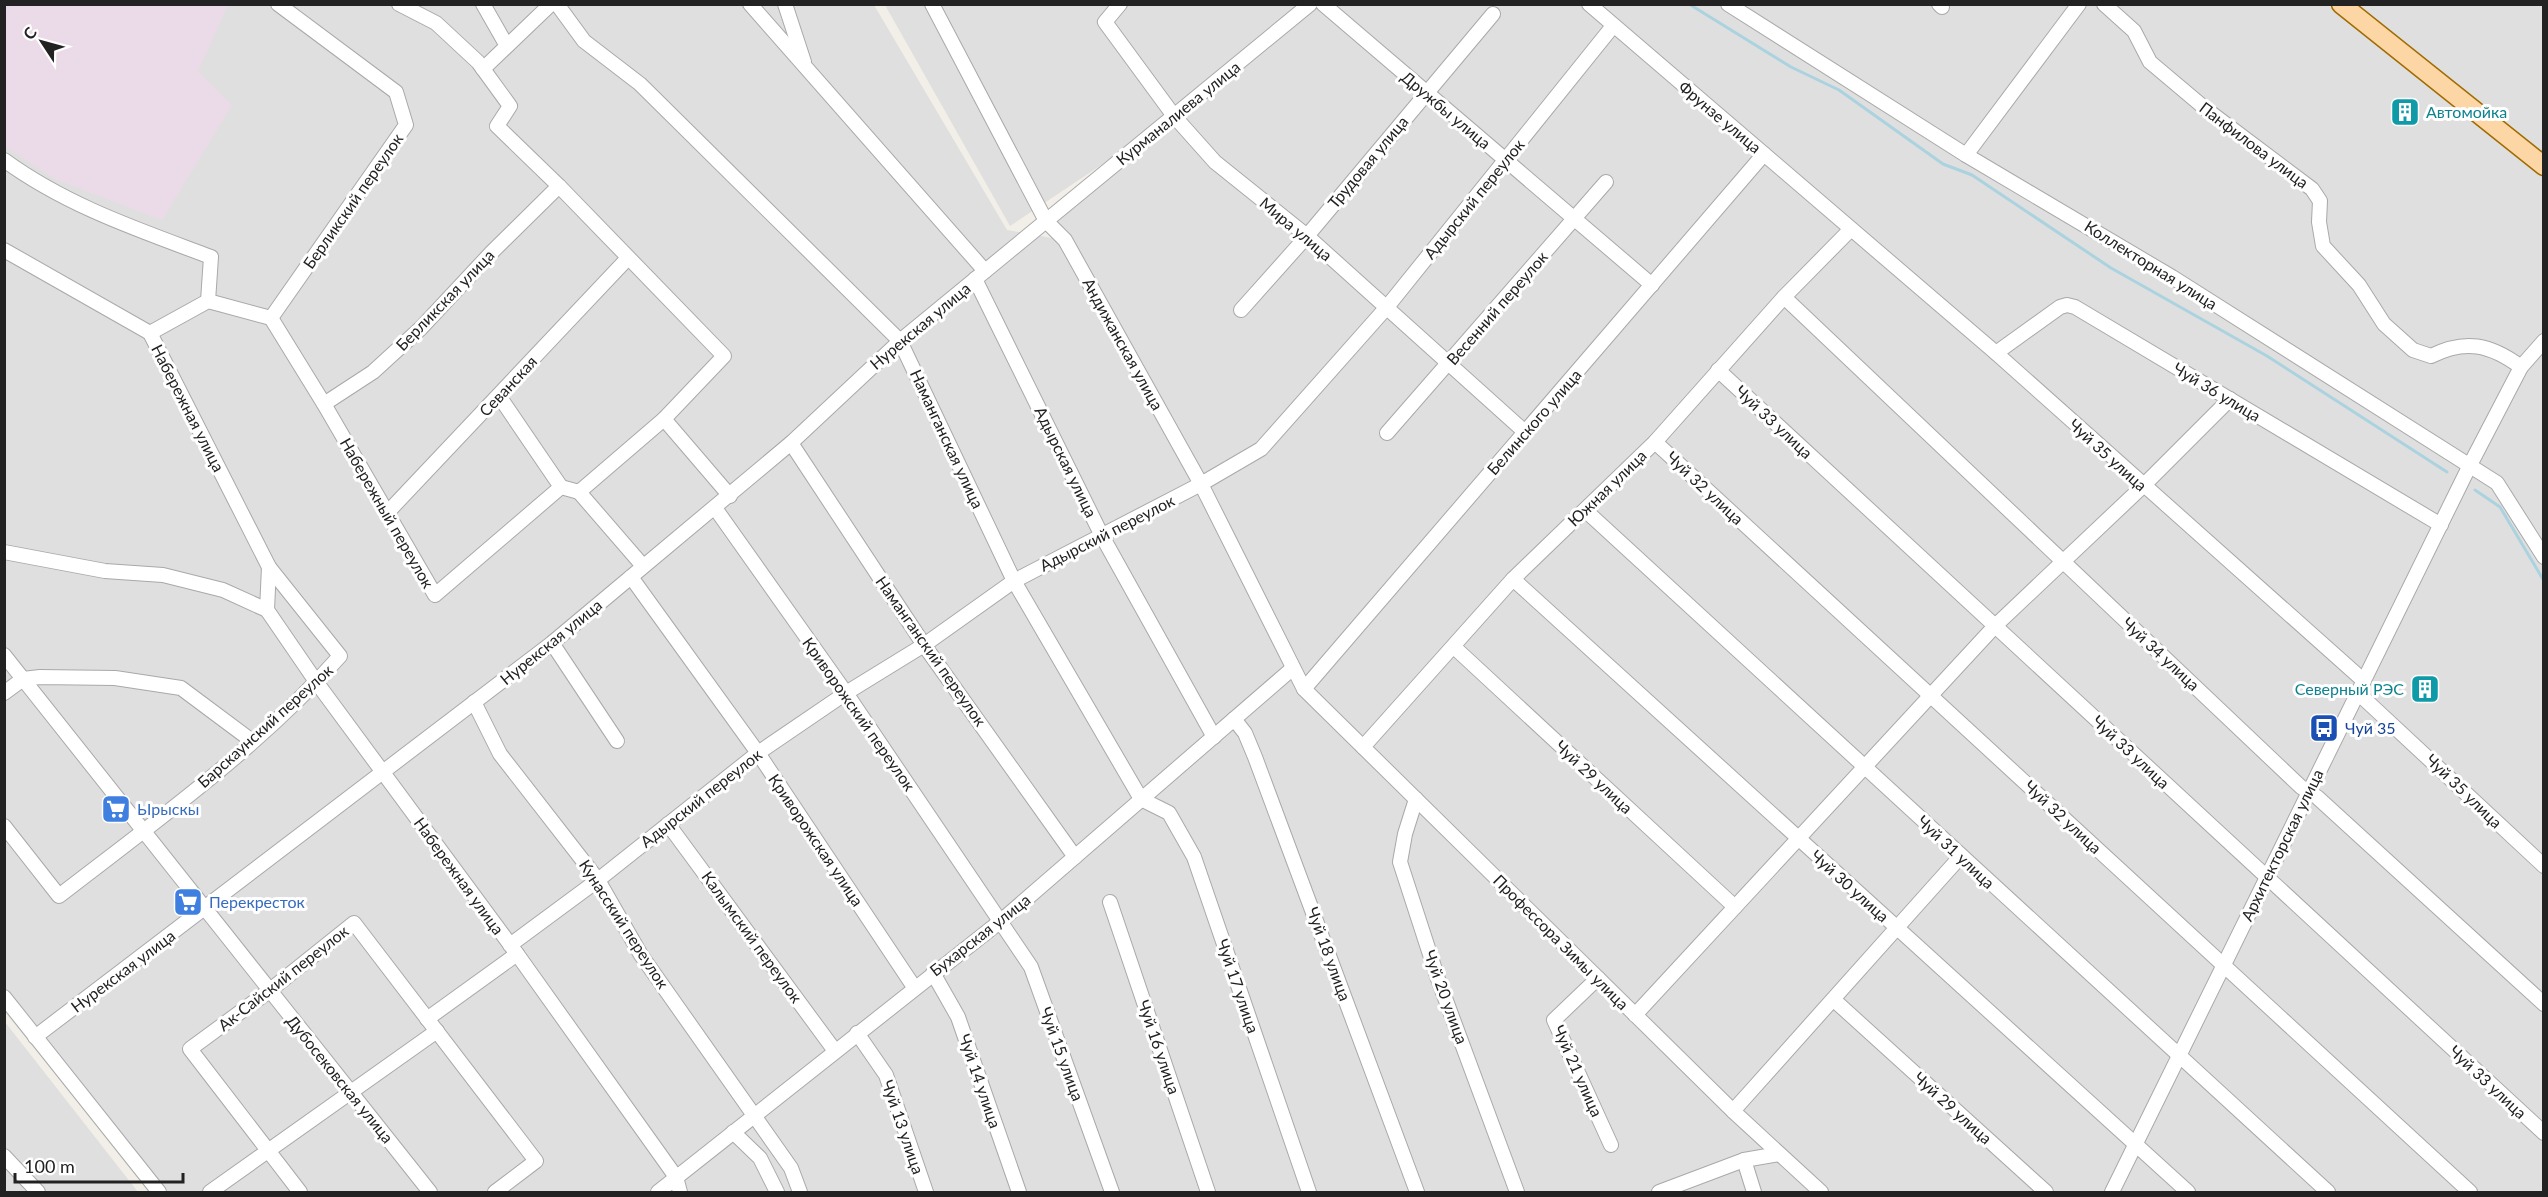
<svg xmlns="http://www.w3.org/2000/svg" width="2548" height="1197" font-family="Lato,sans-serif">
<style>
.residential{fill:#e0dfdf}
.industrial{fill:#ebdbe8}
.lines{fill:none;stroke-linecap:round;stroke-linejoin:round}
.stream{stroke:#aad3df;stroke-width:3}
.minor-casing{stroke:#a9a9a9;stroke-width:16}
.major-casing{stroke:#a06b00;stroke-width:21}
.minor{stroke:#fff;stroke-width:14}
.major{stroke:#fcd6a4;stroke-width:18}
.labels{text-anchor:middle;stroke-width:6;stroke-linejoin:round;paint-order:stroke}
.street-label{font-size:16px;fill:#222;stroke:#fff}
.culture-label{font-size:16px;fill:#0d838f;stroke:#fff;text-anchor:start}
.transit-label{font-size:16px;fill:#164399;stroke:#fff;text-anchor:start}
.shop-label{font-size:16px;fill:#366cbe;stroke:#fff;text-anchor:start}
</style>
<rect width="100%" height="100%" fill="#f2efe9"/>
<!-- residential -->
<g class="residential">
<polygon points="4,5 874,5 1007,230 1063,240 1046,221 1167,121 1010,226 885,5 2543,5 2543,1192 150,1192 5,1012"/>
<polygon points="5,1022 138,1192 5,1192"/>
</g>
<!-- industrial -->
<polygon class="industrial" points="4,5 228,5 198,71 232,105 162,220 55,179 5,146"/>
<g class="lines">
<!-- stream -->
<g class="stream">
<polyline points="1689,4 1791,67 1839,90 1943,164 1972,175 2111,268 2267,356 2447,472"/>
<polyline points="2475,490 2500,507 2544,581"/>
</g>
<!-- minor casing -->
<g class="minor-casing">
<g id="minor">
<polyline points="399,4 436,23 478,62 510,106 497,126 559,186 724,356 664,419 579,492 561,487"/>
<polyline points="483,4 507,46"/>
<polyline points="557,4 584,41 640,84 900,341 1014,581 1141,799 1169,813 1194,857 1309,1192"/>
<polyline points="750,4 985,271"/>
<polyline points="785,4 804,62"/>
<polyline points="932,4 1046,221 1065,240 1201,484 1304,689 1733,1111 1821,1192"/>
<polyline points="1120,4 1105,22 1174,116 1215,162 1307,236 1525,432"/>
<polyline points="1323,4 1652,285"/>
<polyline points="1589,4 1996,353 2364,681"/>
<polyline points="1728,4 1966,155 2172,277 2497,483 2544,557"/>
<polyline points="1939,4 1942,7"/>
<path d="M 2104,4 L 2134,31 L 2150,62 L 2207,110 L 2312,189 L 2320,201 L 2319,222 L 2323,246 L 2359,285 L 2384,324 L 2413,350 L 2431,356 C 2465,339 2490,344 2521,367"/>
<polyline points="483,69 551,4"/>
<polyline points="1966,155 2079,4"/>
<path d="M 4,160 C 67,206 139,230 211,257 L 208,301"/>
<path d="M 4,250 L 150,333 L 269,567 L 340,656 C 258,748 156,821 59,896 L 4,826"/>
<polyline points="975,279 1102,536 1214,737"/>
<polyline points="1784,297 2301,787 2317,797 2544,1004"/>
<polyline points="1241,310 1307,236 1493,14"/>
<polyline points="271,318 324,404 435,595 561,487 499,396"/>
<polyline points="150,333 208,301 271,318 406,125 396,92 278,4"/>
<polyline points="1996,353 2060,307 2067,305 2075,307 2441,525"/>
<polyline points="1718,370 2544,1133"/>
<polyline points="324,404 373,372 421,328 491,253 559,186"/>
<polyline points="664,419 730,496"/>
<polyline points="1387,433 1606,182"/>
<polyline points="1655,442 2470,1192"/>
<polyline points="791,443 924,645 1075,857"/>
<polyline points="579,492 643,566"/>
<polyline points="715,508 846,693 1031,967 1112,1192"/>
<polyline points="1585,510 2328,1192"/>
<polyline points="387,513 628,258"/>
<polyline points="4,552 105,571 163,575 223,590 267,610"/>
<polyline points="269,567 267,610 317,683 517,954 676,1177 680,1192"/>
<polyline points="631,577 758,753 914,987"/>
<polyline points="1513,579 2188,1192"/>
<polyline points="552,643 617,741"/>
<polyline points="1454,647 1735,907"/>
<polyline points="4,655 430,1192"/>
<polyline points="1304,689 1764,154"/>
<polyline points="4,693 23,679 40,677 115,678 181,688 252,741"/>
<polyline points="2358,693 2544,866"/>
<polyline points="474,702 500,754 598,880 641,955 791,1168 800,1192"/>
<polyline points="1234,719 1245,733 1255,757 1417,1192"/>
<polyline points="1363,747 1513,579 1655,442 1784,297 1851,229"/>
<polyline points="1416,799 1405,834 1400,862 1438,979 1517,1192"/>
<polyline points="668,824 835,1051"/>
<polyline points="1110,902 1208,1192"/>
<polyline points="510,945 598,880 758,753 846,693 924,645 1014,581 1201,484 1261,449 1387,307 1613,26"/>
<polyline points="933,973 958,1017 1019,1192"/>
<polyline points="1598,978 1554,1020 1611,1145"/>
<polyline points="4,997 159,1192"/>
<polyline points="1834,1000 2046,1192"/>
<polyline points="1635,1015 1995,626 2143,486 2230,399"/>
<polyline points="427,1019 517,954"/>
<polyline points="857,1033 886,1075 926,1192"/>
<polyline points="35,1037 552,643 791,443 900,341 1310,4"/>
<polyline points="1733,1111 1961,856"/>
<polyline points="733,1132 760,1158 777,1192"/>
<polyline points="4,1156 38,1192"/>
<polyline points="1744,1160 1754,1192"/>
<polyline points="210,1192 437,1031"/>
<polyline points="300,1192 190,1049 269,991 354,923 536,1161 495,1192"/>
<polyline points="658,1192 1002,920 1293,668"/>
<polyline points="1659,1192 1744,1160 1779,1154"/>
<polyline points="2112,1192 2470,465 2521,367 2544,341"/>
</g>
</g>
<!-- major casing -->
<g class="major-casing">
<polyline id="major" points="2341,4 2544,166"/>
</g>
<!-- minor -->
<use href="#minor" class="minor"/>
<!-- major -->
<use href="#major" class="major"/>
</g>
<!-- icons -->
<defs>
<g id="building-square" transform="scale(1.5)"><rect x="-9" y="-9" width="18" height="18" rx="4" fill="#0f9aa8" stroke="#fff"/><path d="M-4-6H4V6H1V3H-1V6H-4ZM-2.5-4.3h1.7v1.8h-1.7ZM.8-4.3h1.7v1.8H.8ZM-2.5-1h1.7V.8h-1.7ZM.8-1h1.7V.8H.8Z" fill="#fff"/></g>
<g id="bus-square" transform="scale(1.5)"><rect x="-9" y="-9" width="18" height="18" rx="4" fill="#1a4fb4" stroke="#fff"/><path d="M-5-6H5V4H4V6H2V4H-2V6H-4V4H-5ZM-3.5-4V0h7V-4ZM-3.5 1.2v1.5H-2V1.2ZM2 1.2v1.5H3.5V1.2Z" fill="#fff"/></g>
<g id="supermarket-square" transform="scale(1.5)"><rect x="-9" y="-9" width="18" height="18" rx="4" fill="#3f7fe0" stroke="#fff"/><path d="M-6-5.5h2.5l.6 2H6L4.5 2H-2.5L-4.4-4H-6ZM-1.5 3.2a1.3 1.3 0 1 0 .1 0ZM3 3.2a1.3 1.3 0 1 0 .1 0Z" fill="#fff"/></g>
</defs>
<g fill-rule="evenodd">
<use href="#building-square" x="2405" y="112"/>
<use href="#building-square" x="2425" y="689"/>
<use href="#bus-square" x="2324" y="728"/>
<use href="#supermarket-square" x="116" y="809"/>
<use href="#supermarket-square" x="188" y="902"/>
</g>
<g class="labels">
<!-- street labels -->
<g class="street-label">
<text transform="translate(1446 110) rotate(40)" y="6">Дружбы улица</text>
<text transform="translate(1178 113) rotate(-39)" y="6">Курманалиева улица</text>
<text transform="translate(1720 117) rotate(40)" y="6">Фрунзе улица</text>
<text transform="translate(2254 145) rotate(37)" y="6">Панфилова улица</text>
<text transform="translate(1368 162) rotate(-50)" y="6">Трудовая улица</text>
<text transform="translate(1474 199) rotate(-51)" y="6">Адырский переулок</text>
<text transform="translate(353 201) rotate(-55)" y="6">Берликский переулок</text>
<text transform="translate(1296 229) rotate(40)" y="6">Мира улица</text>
<text transform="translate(2151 265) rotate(32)" y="6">Коллекторная улица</text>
<text transform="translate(445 300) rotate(-46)" y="6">Берликская улица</text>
<text transform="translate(1497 308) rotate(-49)" y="6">Весенний переулок</text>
<text transform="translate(920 326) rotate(-40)" y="6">Нурекская улица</text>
<text transform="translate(1123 344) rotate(61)" y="6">Андижанская улица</text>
<text transform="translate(508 386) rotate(-47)" y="6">Севанская</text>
<text transform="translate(2217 392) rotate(31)" y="6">Чуй 36 улица</text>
<text transform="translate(188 408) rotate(63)" y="6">Набережная улица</text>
<text transform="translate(1534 422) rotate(-49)" y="6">Белинского улица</text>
<text transform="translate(1774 422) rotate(43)" y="6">Чуй 33 улица</text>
<text transform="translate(947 439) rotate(65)" y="6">Наманганская улица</text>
<text transform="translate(2108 455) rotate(42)" y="6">Чуй 35 улица</text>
<text transform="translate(1066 462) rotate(64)" y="6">Адырская улица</text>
<text transform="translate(1607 488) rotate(-44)" y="6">Южная улица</text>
<text transform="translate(1705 488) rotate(43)" y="6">Чуй 32 улица</text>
<text transform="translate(387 513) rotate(60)" y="6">Набережный переулок</text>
<text transform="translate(1107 533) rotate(-27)" y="6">Адырский переулок</text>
<text transform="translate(551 642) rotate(-39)" y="6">Нурекская улица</text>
<text transform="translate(931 651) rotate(55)" y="6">Наманганский переулок</text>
<text transform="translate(2161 654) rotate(43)" y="6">Чуй 34 улица</text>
<text transform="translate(859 714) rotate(55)" y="6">Криворожский переулок</text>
<text transform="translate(265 726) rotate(-42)" y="6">Барскаунский переулок</text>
<text transform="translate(2131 752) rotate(43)" y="6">Чуй 33 улица</text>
<text transform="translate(1594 777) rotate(43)" y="6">Чуй 29 улица</text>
<text transform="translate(2464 791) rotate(44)" y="6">Чуй 35 улица</text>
<text transform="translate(701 798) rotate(-38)" y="6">Адырский переулок</text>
<text transform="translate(2063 817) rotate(43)" y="6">Чуй 32 улица</text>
<text transform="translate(816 840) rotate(56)" y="6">Криворожская улица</text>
<text transform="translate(2282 845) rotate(-64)" y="6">Архитекторская улица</text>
<text transform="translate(1956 852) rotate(43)" y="6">Чуй 31 улица</text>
<text transform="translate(459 876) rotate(54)" y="6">Набережная улица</text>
<text transform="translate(1850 886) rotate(42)" y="6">Чуй 30 улица</text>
<text transform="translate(624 924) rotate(57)" y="6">Кунасский переулок</text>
<text transform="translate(980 935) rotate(-38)" y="6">Бухарская улица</text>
<text transform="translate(752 937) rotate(54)" y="6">Калымский переулок</text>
<text transform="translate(1561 942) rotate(45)" y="6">Профессора Зимы улица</text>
<text transform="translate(1329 954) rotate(70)" y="6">Чуй 18 улица</text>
<text transform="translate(123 971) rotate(-37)" y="6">Нурекская улица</text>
<text transform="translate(283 978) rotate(-38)" y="6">Ак-Сайский переулок</text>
<text transform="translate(1238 986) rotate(71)" y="6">Чуй 17 улица</text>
<text transform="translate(1446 997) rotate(70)" y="6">Чуй 20 улица</text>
<text transform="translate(1159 1047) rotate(71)" y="6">Чуй 16 улица</text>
<text transform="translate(1062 1054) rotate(70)" y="6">Чуй 15 улица</text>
<text transform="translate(1578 1071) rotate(66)" y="6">Чуй 21 улица</text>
<text transform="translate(340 1079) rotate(51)" y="6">Дубосековская улица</text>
<text transform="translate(980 1081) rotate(71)" y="6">Чуй 14 улица</text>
<text transform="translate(2488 1082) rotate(43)" y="6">Чуй 33 улица</text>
<text transform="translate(1953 1108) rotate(42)" y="6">Чуй 29 улица</text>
<text transform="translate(903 1127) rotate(71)" y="6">Чуй 13 улица</text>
</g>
<!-- culture labels -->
<g class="culture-label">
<text x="2426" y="118">Автомойка</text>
<text x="2404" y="695" text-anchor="end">Северный РЭС</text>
</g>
<!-- transit labels -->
<g class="transit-label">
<text x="2345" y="734">Чуй 35</text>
</g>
<!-- shop labels -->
<g class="shop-label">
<text x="137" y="815">Ырыскы</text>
<text x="209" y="908">Перекресток</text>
</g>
</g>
<!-- border -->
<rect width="2548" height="1197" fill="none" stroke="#222222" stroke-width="12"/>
<!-- north arrow -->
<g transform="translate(42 42) rotate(306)" stroke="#ffffff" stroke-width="4.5" paint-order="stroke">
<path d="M0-4.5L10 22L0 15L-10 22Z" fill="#222222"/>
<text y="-9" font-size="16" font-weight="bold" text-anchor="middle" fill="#222222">С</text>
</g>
<!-- scale -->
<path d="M15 1173v9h168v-9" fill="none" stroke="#222222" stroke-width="3"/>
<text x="24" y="1173" font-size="18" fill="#222222" stroke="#ffffff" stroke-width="4.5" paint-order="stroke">100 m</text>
</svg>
